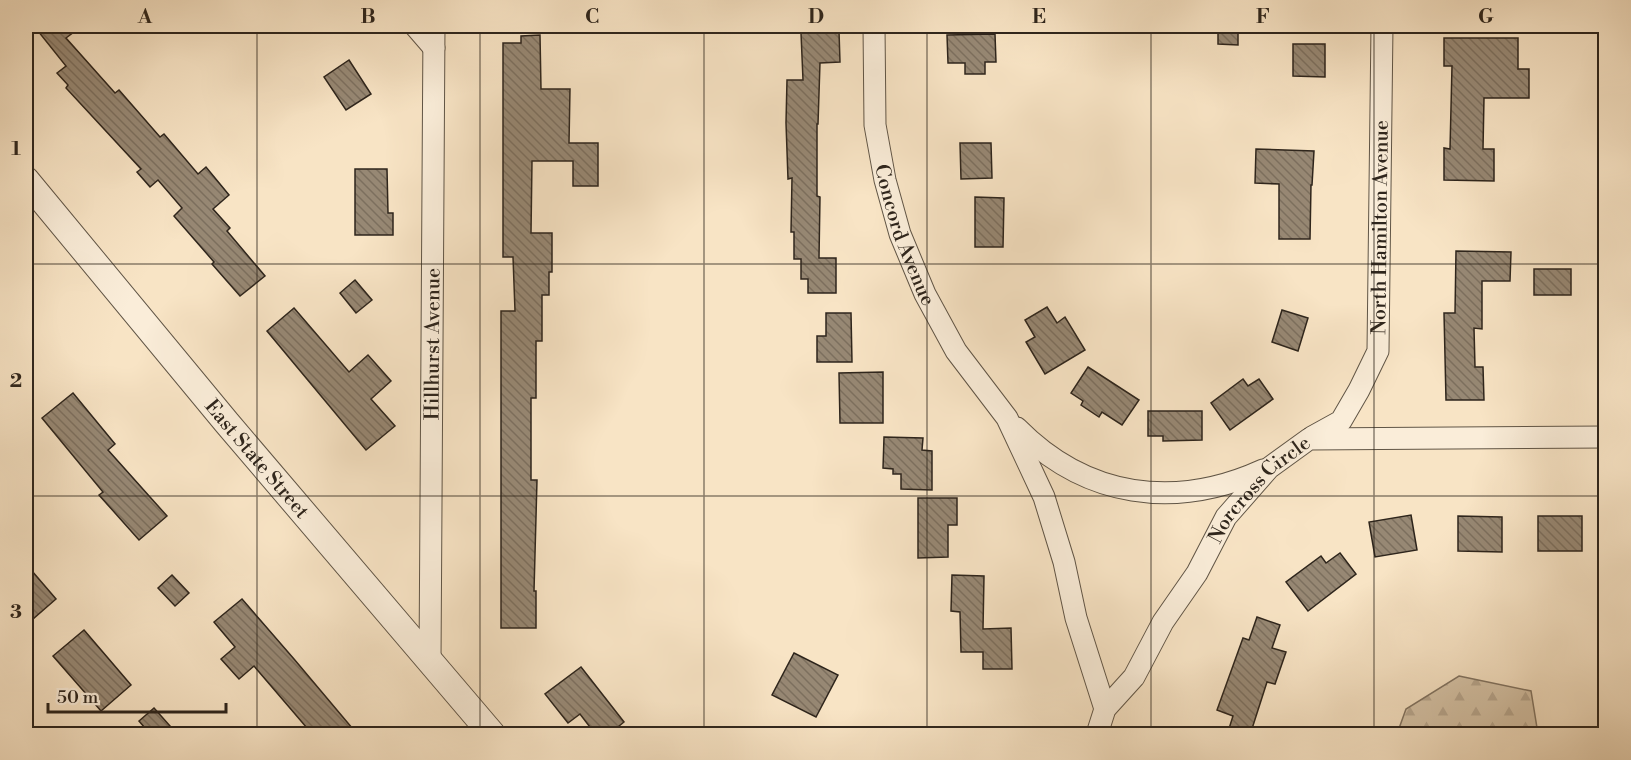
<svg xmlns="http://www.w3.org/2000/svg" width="1631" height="760" font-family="'Libre Bodoni',serif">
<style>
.forest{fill:url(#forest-firs);stroke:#827462;stroke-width:1.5}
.building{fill:url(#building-back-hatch);stroke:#2e251c;stroke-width:1.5}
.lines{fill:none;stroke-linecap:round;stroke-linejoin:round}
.minor-casing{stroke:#605546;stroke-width:23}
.tertiary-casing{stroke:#605546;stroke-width:28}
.minor{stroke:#faedd9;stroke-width:21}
.tertiary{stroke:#faedd9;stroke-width:26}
.grid{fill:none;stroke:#2e251c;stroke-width:1.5;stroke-opacity:0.55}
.labels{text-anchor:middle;stroke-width:4.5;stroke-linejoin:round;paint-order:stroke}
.street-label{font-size:20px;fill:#2e251c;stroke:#faedd9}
.neatline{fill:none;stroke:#2e251c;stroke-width:2}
.grid-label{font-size:20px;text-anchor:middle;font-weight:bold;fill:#2e251c}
</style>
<defs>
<pattern id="forest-firs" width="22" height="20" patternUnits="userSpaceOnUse" patternTransform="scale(1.5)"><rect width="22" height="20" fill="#d6c4a8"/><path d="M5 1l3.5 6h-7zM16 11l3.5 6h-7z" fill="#b8a890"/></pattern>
<pattern id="building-back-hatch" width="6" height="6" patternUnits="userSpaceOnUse" patternTransform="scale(1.5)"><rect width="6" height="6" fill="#978874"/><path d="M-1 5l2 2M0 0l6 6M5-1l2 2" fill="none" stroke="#7c6f5e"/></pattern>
</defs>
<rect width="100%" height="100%" fill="#f8e4c5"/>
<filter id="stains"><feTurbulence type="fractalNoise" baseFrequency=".00333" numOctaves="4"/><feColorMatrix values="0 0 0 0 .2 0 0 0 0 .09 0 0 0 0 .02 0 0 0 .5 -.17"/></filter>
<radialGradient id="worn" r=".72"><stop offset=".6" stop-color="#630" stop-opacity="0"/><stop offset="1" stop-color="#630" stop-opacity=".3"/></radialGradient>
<!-- forest -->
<polygon class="forest" points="1459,676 1531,691 1538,734 1397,734 1406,709"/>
<!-- building -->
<g class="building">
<polygon points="34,26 82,26 66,38 115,93 119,90 160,137 164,134 198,174 206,167 229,195 213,209 230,228 227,231 265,276 240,296 212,264 214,262 174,216 182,208 158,180 150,187 137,172 141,169 66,88 68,85 57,73 66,66"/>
<polygon points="1218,26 1238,26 1238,45 1218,44"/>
<polygon points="839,31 840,62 820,63 818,124 817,124 817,196 820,197 819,258 836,258 836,293 808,293 808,279 801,279 801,259 794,259 794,232 791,232 792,178 788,179 786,123 787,80 803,80 801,33"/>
<polygon points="995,34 996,62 985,62 985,74 965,74 965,63 948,63 947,35"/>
<polygon points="540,35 541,89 570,89 569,143 598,143 598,186 573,186 573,161 532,161 531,233 552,233 552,272 549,272 549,295 542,295 542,341 536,341 536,398 531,398 531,480 537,480 534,591 536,591 536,628 501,628 501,311 515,311 513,257 503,257 503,43 521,43 521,36"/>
<polygon points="1444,38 1518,38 1518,69 1529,69 1529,98 1484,98 1483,149 1494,149 1494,181 1444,180 1444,148 1450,149 1452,66 1444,66"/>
<polygon points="1293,44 1325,44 1325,77 1293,76"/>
<polygon points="349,60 371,94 346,110 324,77"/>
<polygon points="960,143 991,143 992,178 961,179"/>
<polygon points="1256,149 1314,151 1312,185 1311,185 1310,239 1279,239 1279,184 1255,183"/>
<polygon points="355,169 387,169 388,213 393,213 393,235 355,235"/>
<polygon points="975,197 1004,198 1003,247 975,247"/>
<polygon points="1456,251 1511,252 1510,281 1482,281 1482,329 1474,328 1475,367 1483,367 1484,400 1446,400 1444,313 1455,313"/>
<rect x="1534" y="269" width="37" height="26"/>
<polygon points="355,280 372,300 356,313 340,293"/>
<polygon points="1047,307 1057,323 1065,317 1085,350 1045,374 1026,342 1035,337 1025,320"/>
<polygon points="294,308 349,372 368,355 391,381 371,399 395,426 366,450 267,331"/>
<polygon points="1282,310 1308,318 1298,351 1272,342"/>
<polygon points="826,313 851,313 852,362 817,362 817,336 826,336"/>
<polygon points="1088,367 1139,400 1122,425 1102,412 1099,417 1081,405 1083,401 1071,393"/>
<polygon points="883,372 883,423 840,423 839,373"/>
<polygon points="1243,379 1248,386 1259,379 1273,399 1230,430 1211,403"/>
<polygon points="73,393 115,444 108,450 167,516 139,540 99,495 103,492 42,418"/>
<polygon points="1148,411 1202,411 1202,440 1163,441 1163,436 1148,436"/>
<polygon points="884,437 923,438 922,450 932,451 932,490 901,489 901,474 893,474 893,469 883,468"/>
<polygon points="918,498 957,498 957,525 948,525 948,557 918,558"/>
<polygon points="1411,515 1417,550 1375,557 1369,522"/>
<polygon points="1458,516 1502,517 1502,552 1458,551"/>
<rect x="1538" y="516" width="44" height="35"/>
<polygon points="1340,553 1356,574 1308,611 1286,582 1321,556 1326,563"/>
<polygon points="26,564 56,599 26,625"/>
<polygon points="172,575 189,593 175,606 158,588"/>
<polygon points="952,575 984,576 983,629 1011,628 1012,669 983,669 983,652 961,652 960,612 951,611"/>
<polygon points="242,599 294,659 358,735 313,735 254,666 239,679 221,659 235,647 214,622"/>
<polygon points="1257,617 1280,625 1272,648 1286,652 1275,684 1267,682 1250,735 1227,735 1233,716 1217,710 1243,638 1249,640"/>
<polygon points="84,630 131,685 101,711 53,656"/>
<polygon points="794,653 838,675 816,717 772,695"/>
<polygon points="581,667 624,722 608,735 596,735 580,714 568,723 545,694"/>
<polygon points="154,708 178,735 151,735 139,721"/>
</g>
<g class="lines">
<!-- minor casing -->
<g class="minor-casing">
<g id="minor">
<polyline points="415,26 434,48"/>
<path id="s1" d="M 874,26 L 875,125 L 885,180 L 900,234 L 925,294 L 956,351 L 1007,418 L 1044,497 L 1064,562 L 1076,618 L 1105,709"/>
<path d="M 1017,428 C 1086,498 1175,510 1263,470"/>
<path id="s2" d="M 1312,437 L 1341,421 L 1359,390 L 1378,351 L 1382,26"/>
<path id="s3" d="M 430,662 L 434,26"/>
<path id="s4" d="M 1097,734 L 1105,709 L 1134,677 L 1163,622 L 1197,573 L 1226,517 L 1269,468 L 1309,439 L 1606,437"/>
</g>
</g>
<!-- tertiary casing -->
<g class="tertiary-casing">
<g id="tertiary">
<path id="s5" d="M 26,180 L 227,423 L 492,734"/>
</g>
</g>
<!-- minor -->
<use href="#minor" class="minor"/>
<!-- tertiary -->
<use href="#tertiary" class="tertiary"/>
</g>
<!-- grid -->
<path class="grid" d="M 257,26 L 257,734M 480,26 L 480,734M 704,26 L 704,734M 927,26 L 927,734M 1151,26 L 1151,734M 1374,26 L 1374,734M 26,264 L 1606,264M 26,496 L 1606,496"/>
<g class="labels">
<!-- street labels -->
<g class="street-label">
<text dy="7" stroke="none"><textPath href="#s2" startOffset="236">North Hamilton Avenue</textPath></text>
<text dy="7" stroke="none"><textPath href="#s1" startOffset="213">Concord Avenue</textPath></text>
<text dy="7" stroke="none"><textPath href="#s3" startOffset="318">Hillhurst Avenue</textPath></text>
<text dy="7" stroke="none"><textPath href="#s5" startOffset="362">East State Street</textPath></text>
<text dy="7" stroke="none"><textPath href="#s4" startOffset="297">Norcross Circle</textPath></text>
</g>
</g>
<!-- margin -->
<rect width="1631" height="760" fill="none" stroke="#f8e4c5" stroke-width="66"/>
<!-- scale -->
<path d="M48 703v9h178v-9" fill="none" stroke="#2e251c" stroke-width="3"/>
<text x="57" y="703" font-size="18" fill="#2e251c" stroke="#faedd9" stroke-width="4.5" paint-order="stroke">50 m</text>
<rect x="33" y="33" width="1565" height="694" class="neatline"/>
<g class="grid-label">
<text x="145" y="23">A</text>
<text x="368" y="23">B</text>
<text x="592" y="23">C</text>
<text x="816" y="23">D</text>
<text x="1039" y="23">E</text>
<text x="1263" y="23">F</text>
<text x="1486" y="23">G</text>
<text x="16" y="155">1</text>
<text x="16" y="387">2</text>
<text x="16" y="618">3</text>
</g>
<rect width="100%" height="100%" filter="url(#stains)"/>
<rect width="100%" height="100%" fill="url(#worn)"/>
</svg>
